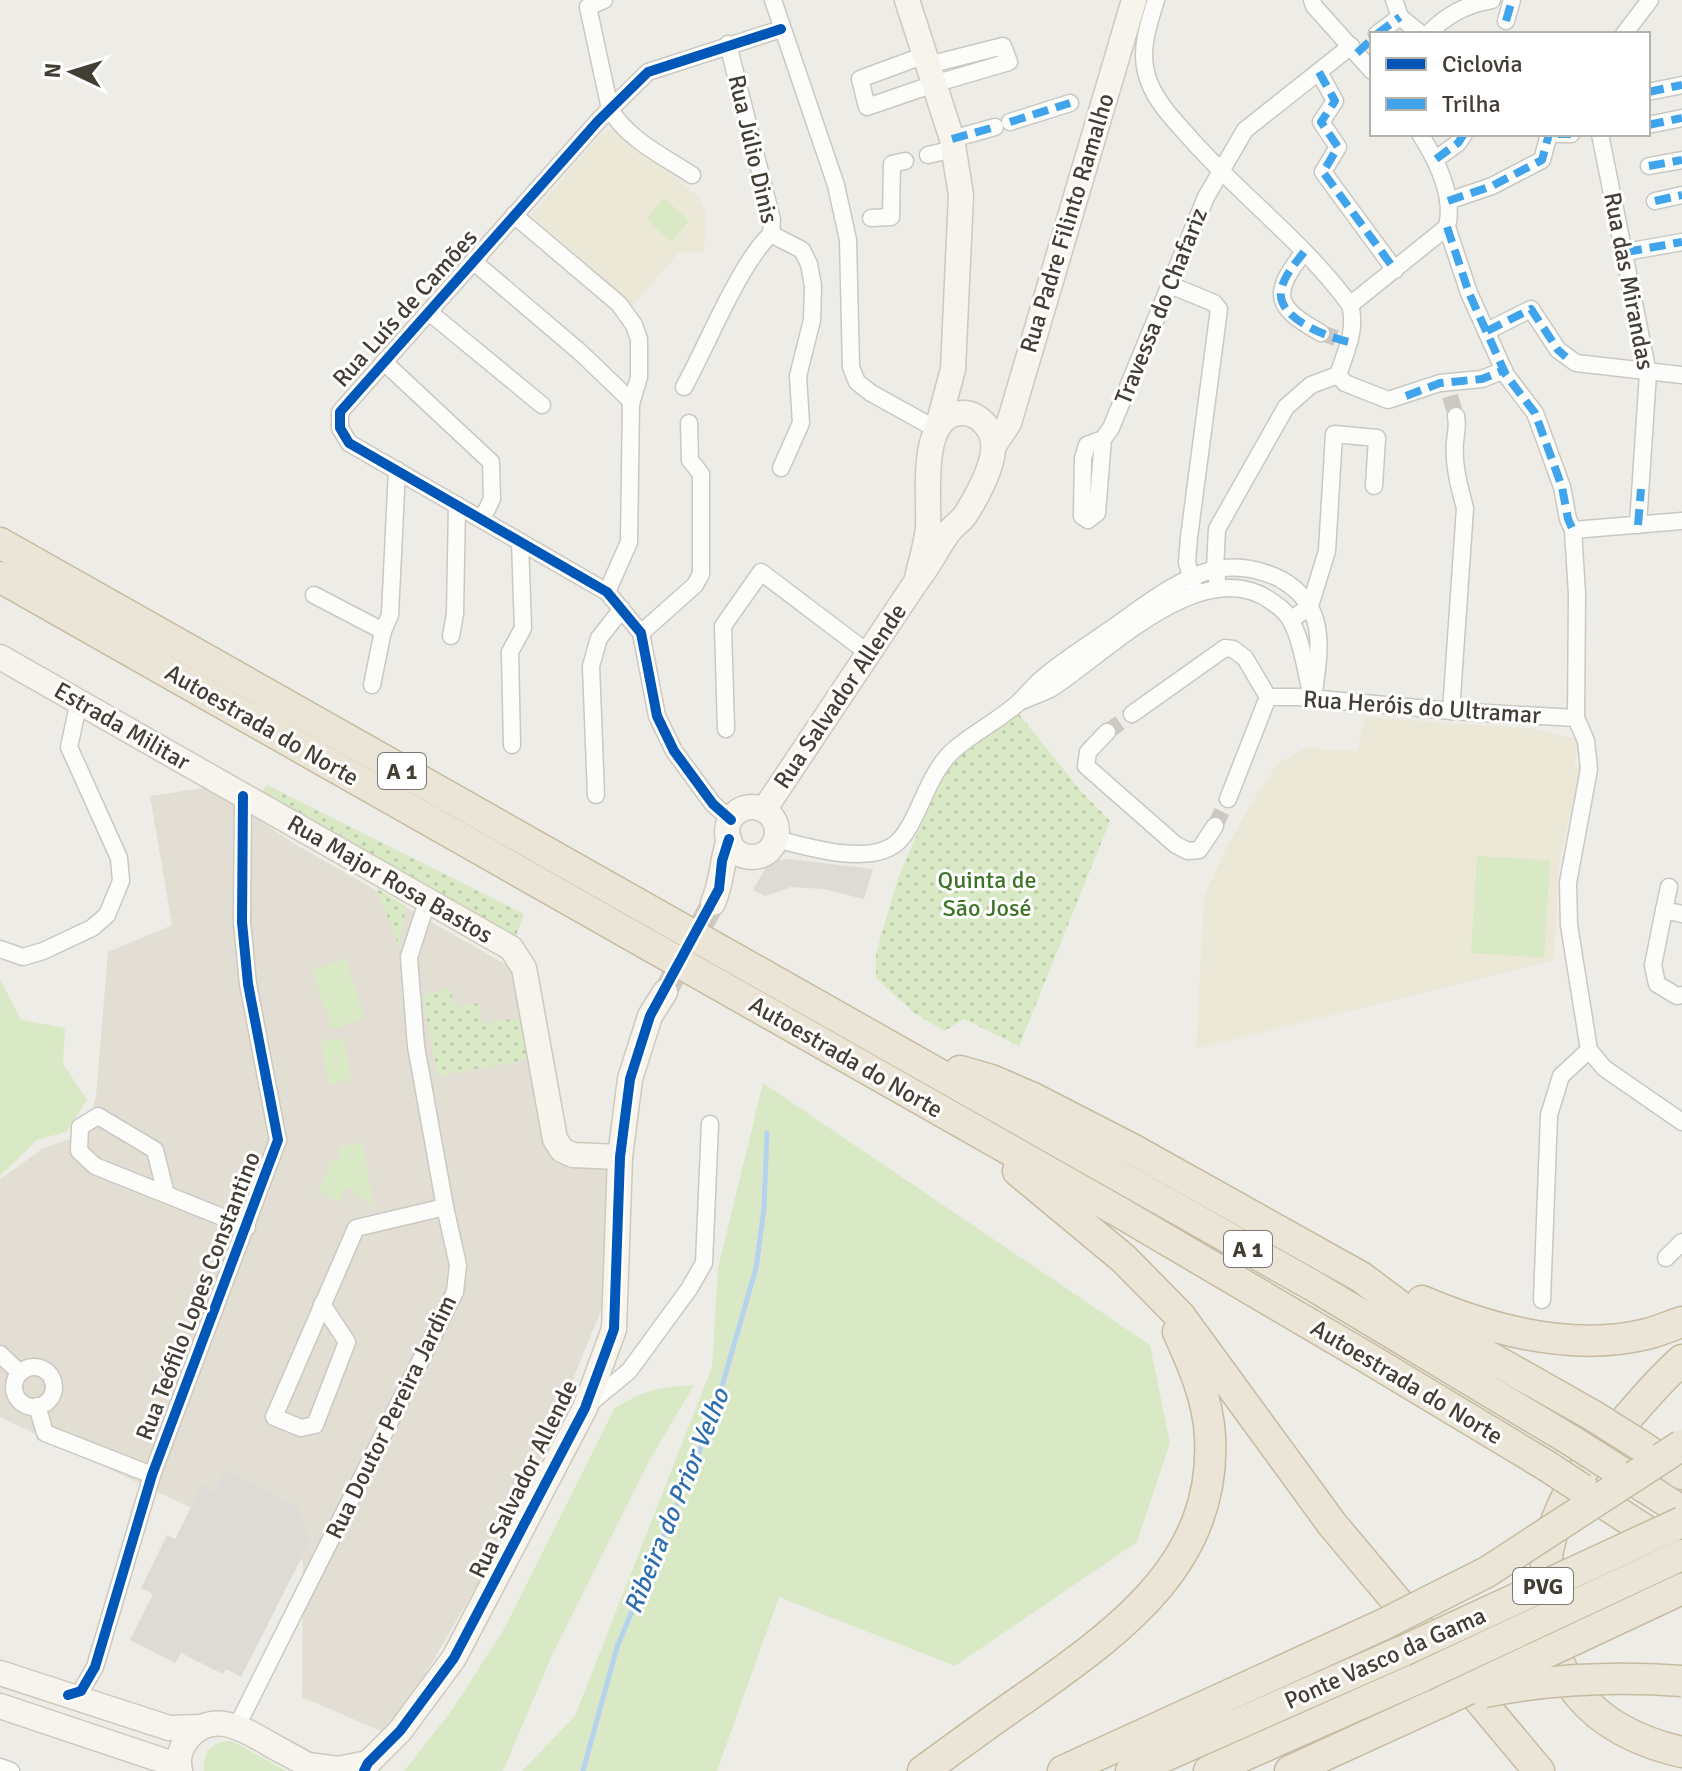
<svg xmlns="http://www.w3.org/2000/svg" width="1682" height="1771" font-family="Signika,sans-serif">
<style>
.residential{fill:#e2ded3}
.education{fill:#ece8d8}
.green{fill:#d9e9c5}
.garden{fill:url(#garden-dots)}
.parking{fill:#dddbd6}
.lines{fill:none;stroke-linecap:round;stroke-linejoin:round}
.stream{stroke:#b5d3ed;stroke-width:5}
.street-tunnel{stroke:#ccc9c2;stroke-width:16;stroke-dasharray:16 8;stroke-linecap:butt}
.secondary-tunnel{stroke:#ccc9c2;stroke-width:24;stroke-dasharray:24 12;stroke-linecap:butt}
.street-casing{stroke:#cac8c2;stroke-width:19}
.secondary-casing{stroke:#cdc9bd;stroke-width:27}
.highway-casing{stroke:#c6bba1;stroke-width:33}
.street{stroke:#fcfcfb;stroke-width:16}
.secondary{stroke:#f6f4ec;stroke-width:24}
.highway{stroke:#ebe5d7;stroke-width:30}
.highway-bridge-casing{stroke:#c6bba1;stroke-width:33;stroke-linecap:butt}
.highway-bridge{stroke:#ebe5d7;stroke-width:30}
.quiet{stroke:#3fa4eb;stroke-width:8;stroke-dasharray:16 8;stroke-linecap:butt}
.cycleway-casing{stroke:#fff;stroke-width:15}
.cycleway{stroke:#0057b8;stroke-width:10}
.labels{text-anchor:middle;stroke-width:6;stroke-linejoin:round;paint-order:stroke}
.shield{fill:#fff;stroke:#7b7870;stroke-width:2}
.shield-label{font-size:22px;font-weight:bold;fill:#433e33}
.street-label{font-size:24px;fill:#433e33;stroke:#fff}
.park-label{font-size:24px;fill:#3e7427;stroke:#fff}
.water-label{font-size:26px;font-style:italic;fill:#2d6eae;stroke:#fff}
</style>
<defs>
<pattern id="garden-dots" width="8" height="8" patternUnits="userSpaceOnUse" patternTransform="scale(2)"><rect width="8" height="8" fill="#d9e9c5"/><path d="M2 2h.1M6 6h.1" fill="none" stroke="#bbc9aa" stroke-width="1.8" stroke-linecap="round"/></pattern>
</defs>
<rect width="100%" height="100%" fill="#eeece6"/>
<!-- residential -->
<polygon class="residential" points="211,787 293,843 512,968 556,1157 597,1161 609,1173 605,1300 521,1509 390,1735 302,1697 303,1561 0,1417 0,1179 42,1149 88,1132 96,1096 108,952 172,925 150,796"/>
<!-- education -->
<g class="education">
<polygon points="609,130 619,131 698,197 706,213 704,253 679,252 633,305 531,215 602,133"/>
<polygon points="1365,717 1536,729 1579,740 1574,766 1581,767 1559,862 1554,960 1196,1049 1204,896 1227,847 1250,805 1278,763 1306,748 1357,751"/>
</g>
<!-- green -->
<g class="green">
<polygon points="664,198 689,221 671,242 646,219"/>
<polygon points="1477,856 1550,860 1544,958 1471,953"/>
<polygon points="346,959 365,1019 332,1029 312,970"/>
<polygon points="0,979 21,1020 65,1028 63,1064 87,1100 66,1132 37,1140 0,1176"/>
<polygon points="344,1038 351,1080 328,1084 321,1041"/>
<polygon points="763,1083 1150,1345 1170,1443 1137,1542 955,1666 779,1597 717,1771 522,1771 575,1716 712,1367 718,1268"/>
<polygon points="362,1142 374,1207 346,1187 339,1201 319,1192 331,1162 341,1158 339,1147"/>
<path d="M 694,1385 L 648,1463 L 553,1653 L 503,1771 L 404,1771 L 452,1710 L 504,1629 L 614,1409 C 643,1390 660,1387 694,1385 Z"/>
<path d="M 230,1741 L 236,1743 L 286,1771 L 204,1771 C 202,1753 212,1741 230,1741 Z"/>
</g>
<!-- garden -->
<g class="garden">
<polygon points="1018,713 1081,791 1110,821 1019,1046 964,1019 944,1031 913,1012 876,978 876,953 898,878 949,762"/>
<polygon points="267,785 524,914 516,936 261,793"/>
<polygon points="376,888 406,906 399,946"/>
<polygon points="450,988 455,1007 479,1003 483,1024 518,1018 528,1059 438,1076 428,1022 424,1015 424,995"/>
</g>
<!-- parking -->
<g class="parking">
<polygon points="789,859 873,869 864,899 823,889 791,887 765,896 753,890 766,867 778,860"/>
<polygon points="225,1471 298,1508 310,1541 241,1677 226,1669 223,1674 181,1653 175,1663 130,1640 153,1594 141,1588 167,1535 175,1539 202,1485 215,1491"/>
</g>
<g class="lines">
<!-- stream -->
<polyline class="stream" points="583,1771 617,1647 712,1421 756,1268 764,1208 767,1133"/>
<!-- street-tunnel -->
<g class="street-tunnel">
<polyline points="1321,333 1340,339"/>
<polyline points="1450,396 1456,416"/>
<polyline points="1107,732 1132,714"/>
<polyline points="1215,826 1228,799"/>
</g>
<!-- secondary-tunnel -->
<polyline class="secondary-tunnel" points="665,992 713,903"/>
<!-- street casing -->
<g class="street-casing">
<g id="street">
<path d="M 604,0 L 588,7 L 610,109 C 627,139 663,156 692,175"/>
<polyline points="773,0 836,185 848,240 851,367 857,382 871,393 936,429"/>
<path d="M 1156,0 C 1149,23 1140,47 1146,72 C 1152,98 1172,118 1189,137 C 1240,195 1306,244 1350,305 C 1357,329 1346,351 1338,375"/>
<polyline points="1312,0 1314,6 1372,71"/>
<polyline points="1394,0 1400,17 1421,34"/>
<polyline points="1506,21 1512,0"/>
<polyline points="1377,34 1400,17"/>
<path d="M 1428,34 C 1446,15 1466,4 1492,0"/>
<polyline points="1624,34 1650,0"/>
<polyline points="728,44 772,220 771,234 802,250 809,264 813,286 812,320 798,376 801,423 781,468"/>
<polyline points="925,55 860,79 867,107 934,84 1009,62 1003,46 928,65"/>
<polyline points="1319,72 1335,101 1321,122 1338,147 1323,172 1395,270"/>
<polyline points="1648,92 1682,85"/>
<polyline points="1010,122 1070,103"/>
<polyline points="1648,125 1682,118"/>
<path d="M 1420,134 C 1436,159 1455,196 1447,227"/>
<polyline points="1558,134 1571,134"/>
<polyline points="1600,134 1648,373 1638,525"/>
<polyline points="952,139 995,127"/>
<polyline points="928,155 954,149"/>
<polyline points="1436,159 1458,143 1464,134"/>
<polyline points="1649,166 1682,160"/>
<polyline points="1448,201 1492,186 1542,160 1549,134"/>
<polyline points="1655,201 1682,195"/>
<polyline points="514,215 619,304 634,325 639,339 639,377 631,404 629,542 607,592"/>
<polyline points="871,218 891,217 892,164 905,161"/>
<polyline points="1447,227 1469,293 1506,375 1535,413 1562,487 1568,519 1573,530 1577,594 1576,718 1586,741 1589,769 1568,883 1569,925 1589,1050 1604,1068 1682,1122"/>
<path d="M 1304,252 C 1271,294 1274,307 1321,333"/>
<polyline points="1626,252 1682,242"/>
<polyline points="474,262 580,352 629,399 631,404"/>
<polyline points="1170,285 1214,303 1219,309 1189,537 1187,562 1193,585"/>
<polyline points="1350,305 1447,227"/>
<polyline points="429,312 542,405"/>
<polyline points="1487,331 1531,309 1558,350 1576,363 1682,375"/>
<polyline points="384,362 491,462 492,499 482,519"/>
<polyline points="1338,375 1345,383 1388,400 1440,383 1482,379 1504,370"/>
<path d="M 684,387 C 707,346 739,264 771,234"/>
<polyline points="1103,439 1097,513 1088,520 1082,516 1083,458 1087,445 1103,439 1111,428 1206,197 1245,130 1351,46"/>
<polyline points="1573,530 1682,521"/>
<polyline points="1217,579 1215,569 1217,529 1286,407 1311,385 1338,375"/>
<polyline points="314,595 383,631"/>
<polyline points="1291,620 1310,606 1327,551 1334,434 1377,438 1374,486"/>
<polyline points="641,633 695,585 701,574 701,474 690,460 689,423"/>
<polyline points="451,636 455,614 457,505"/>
<polyline points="372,685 383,631 390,615 397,470"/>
<polyline points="1268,697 1299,697 1451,711 1576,718"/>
<path d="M 1024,700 C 1033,696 1043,693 1052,688 C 1106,653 1203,552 1271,601 C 1280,607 1288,613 1292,623 C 1302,642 1305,667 1310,688"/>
<path d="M 1451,711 L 1465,508 C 1459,486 1453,464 1455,442 C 1456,432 1458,427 1456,416"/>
<polyline points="1132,714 1225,648 1233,649 1245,658 1268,697 1228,799"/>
<polyline points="726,729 723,626 761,572 868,653"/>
<polyline points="1107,732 1088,752 1086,766 1176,845 1188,851 1199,850 1215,826"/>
<polyline points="512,745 510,652 523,628 520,542"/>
<polyline points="596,795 591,666 599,638 622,609"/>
<polyline points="731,820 713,804 674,751 657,716 641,633 607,592 349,443 340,428 340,412 598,121 648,72 781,29"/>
<path d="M 776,839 C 808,847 865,865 894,845 C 918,828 925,774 955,749 C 975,732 999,720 1018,703 C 1027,695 1034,684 1044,677 C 1064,660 1087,646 1108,631 C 1140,609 1173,581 1212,570 C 1234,564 1262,569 1282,580 C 1330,608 1319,652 1313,699"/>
<polyline points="1664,910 1669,887"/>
<polyline points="1682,914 1664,910 1653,965 1657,984 1677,996 1682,995"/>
<polyline points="0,949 23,957 43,951 92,928 107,915 121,881 119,858 69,747 79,701"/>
<polyline points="166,1194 155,1150 98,1116 80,1127 79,1151 95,1166 247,1227"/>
<polyline points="1666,1258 1682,1242"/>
<polyline points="1542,1300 1549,1115 1561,1076 1589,1050"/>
<polyline points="322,1304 347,1342 315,1425 301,1428 274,1417 356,1228 445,1207"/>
<polyline points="0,1354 20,1373"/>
<circle cx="34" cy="1387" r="20"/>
<polyline points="589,1404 629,1371 689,1289 704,1263 710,1124"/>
<polyline points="37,1406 45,1433 152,1475"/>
<polyline points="68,1695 81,1691 95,1667 152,1475 278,1140 248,984 242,922 243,796"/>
<polyline points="237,1726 455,1292 458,1265 445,1207 416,1046 409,957 424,911 430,903"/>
<polyline points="0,1767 11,1771"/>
</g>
</g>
<!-- secondary casing -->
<g class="secondary-casing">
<g id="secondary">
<polyline points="907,0 952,139 961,195 953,369 938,425"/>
<polyline points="995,444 1009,423 1134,0"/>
<polyline points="0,657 511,948 524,968 555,1139 562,1150 573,1155 620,1157"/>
<circle cx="752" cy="832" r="25"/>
<path d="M 764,810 L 916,582 C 929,566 935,552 946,536 C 951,527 961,522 966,514 C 979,493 1003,451 989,430 C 984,421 975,414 965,413 C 917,410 930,498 928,528 C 926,546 920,564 916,582"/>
<path d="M 713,903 C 722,883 722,860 729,839"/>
<polyline points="0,1673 169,1728 201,1727"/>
<polyline points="0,1706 179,1766"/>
<polyline points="308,1765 338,1769 368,1763"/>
<path d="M 180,1771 C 177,1758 181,1746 189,1737 C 215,1709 247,1731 273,1746 C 287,1754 303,1761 316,1771"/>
<polyline points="364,1771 368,1763 400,1731 454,1658 585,1408 614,1329 620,1157 630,1079 650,1016 665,992"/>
</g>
</g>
<!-- highway casing -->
<g class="highway-casing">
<g id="highway">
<polyline points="0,543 1317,1288 1572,1441"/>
<polyline points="0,577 1121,1213 1366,1357 1547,1466"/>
<polyline points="960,1071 991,1080 1033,1098 1132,1149 1361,1277 1401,1307 1592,1415"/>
<polyline points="1018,1171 1124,1259 1180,1316 1332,1524 1539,1771"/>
<path d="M 1422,1301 C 1490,1330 1573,1352 1647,1334 C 1659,1331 1670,1326 1682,1322"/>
<path d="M 1682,1360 C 1660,1379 1642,1401 1623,1423 C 1600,1449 1576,1474 1562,1507 C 1551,1531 1545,1558 1545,1584 C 1542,1676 1593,1732 1682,1752"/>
<polyline points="1641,1446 1682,1474"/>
<polyline points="1611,1466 1682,1511"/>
<polyline points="1582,1489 1671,1547"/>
<path d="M 923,1771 C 959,1745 995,1718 1032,1693 C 1123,1628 1217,1561 1210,1436 C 1208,1399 1193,1365 1178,1332"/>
<polyline points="1063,1771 1382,1625"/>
<polyline points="1131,1771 1403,1651"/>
<polyline points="1209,1771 1423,1676"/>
<polyline points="1290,1771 1443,1701"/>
</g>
</g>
<!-- street -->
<use href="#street" class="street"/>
<!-- secondary -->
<use href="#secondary" class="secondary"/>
<!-- highway -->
<use href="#highway" class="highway"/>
<!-- highway-bridge casing -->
<g class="highway-bridge-casing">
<g id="highway-bridge">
<polyline points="1592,1415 1638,1444"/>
<polyline points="1572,1441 1611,1466"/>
<polyline points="1547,1466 1582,1489"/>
<polyline points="1382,1625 1487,1572 1682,1445"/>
<polyline points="1403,1651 1682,1522"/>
<polyline points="1423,1676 1682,1555"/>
<path d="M 1484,1692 C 1549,1679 1616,1676 1682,1681"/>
<polyline points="1443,1701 1682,1589"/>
</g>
</g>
<!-- highway-bridge -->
<use href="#highway-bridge" class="highway-bridge"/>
<!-- quiet -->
<g class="quiet">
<polyline points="1506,21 1512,0"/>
<polyline points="1377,34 1400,17"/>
<polyline points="1357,53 1372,39"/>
<polyline points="1319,72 1335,101 1321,122 1338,147 1323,172 1395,270"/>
<polyline points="1648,92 1682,85"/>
<polyline points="1010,122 1070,103"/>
<polyline points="1648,125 1682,118"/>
<polyline points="1558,134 1571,134"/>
<polyline points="952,139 995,127"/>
<polyline points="1436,159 1458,143 1464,134"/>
<polyline points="1649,166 1682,160"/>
<polyline points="1448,201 1492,186 1542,160 1549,134"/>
<polyline points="1655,201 1682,195"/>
<polyline points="1447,227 1469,293 1506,375 1535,413 1562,487 1568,519 1573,530"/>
<path d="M 1304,252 C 1295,264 1284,275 1281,291 C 1277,319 1328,337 1349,342"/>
<polyline points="1626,252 1682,242"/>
<polyline points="1487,331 1531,309 1558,350 1566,357"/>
<polyline points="1406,396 1440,383 1482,379 1504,370"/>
<polyline points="1638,525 1641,489"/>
</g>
<!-- cycleway casing -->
<g class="cycleway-casing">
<g id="cycleway">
<polyline points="731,820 713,804 674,751 657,716 641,633 607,592 349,443 340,428 340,412 598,121 648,72 781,29"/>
<polyline points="68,1695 81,1691 95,1667 152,1475 278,1140 248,984 242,922 243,796"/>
<polyline points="364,1771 368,1763 400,1731 454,1658 585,1408 614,1329 620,1157 630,1079 650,1016 719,889 722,861 729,839"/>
</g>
</g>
<!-- cycleway -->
<use href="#cycleway" class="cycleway"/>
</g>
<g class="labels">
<!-- shield labels -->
<g class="shield">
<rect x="378" y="753" width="48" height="36" rx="6"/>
<rect x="1224" y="1231" width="48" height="36" rx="6"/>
<rect x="1513" y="1568" width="60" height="36" rx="6"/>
</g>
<g class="shield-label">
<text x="402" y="779">A 1</text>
<text x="1248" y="1257">A 1</text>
<text x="1543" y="1594">PVG</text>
</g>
<!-- street labels -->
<g class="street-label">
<text transform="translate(753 149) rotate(77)" y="8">Rua Júlio Dinis</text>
<text transform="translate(1067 223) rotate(-73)" y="8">Rua Padre Filinto Ramalho</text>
<text transform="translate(1629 281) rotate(79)" y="8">Rua das Mirandas</text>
<text transform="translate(1161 306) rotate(-68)" y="8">Travessa do Chafariz</text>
<text transform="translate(405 308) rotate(-48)" y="8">Rua Luís de Camões</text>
<text transform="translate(840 696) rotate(-56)" y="8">Rua Salvador Allende</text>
<text transform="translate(1422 707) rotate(4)" y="8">Rua Heróis do Ultramar</text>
<text transform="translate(262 725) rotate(30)" y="8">Autoestrada do Norte</text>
<text transform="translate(122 726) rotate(30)" y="8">Estrada Militar</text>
<text transform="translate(390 879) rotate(30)" y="8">Rua Major Rosa Bastos</text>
<text transform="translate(846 1057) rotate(30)" y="8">Autoestrada do Norte</text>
<text transform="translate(198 1296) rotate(-69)" y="8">Rua Teófilo Lopes Constantino</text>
<text transform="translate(1407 1382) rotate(31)" y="8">Autoestrada do Norte</text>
<text transform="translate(391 1417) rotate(-64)" y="8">Rua Doutor Pereira Jardim</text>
<text transform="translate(523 1479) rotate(-64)" y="8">Rua Salvador Allende</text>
<text transform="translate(1385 1658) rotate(-24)" y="8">Ponte Vasco da Gama</text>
</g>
<!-- park labels -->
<g class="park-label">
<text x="987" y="888">Quinta de<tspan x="987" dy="28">São José</tspan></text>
</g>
<!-- water labels -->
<g class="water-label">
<text transform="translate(676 1501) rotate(-68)" y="9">Ribeira do Prior Velho</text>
</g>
</g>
<!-- legend -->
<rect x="1370" y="32" width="280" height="104" fill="#ffffff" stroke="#b4b2ad" stroke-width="2"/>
<rect x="1386" y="58" width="40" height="12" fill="#0057b8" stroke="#b4b2ad" stroke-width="2"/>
<text x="1442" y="72" font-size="24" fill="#433e33">Ciclovia</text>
<rect x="1386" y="98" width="40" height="12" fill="#3fa4eb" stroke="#b4b2ad" stroke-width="2"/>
<text x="1442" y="112" font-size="24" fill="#433e33">Trilha</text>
<!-- north arrow -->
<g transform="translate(72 72) rotate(274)" stroke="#ffffff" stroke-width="6" paint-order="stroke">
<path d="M0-6L14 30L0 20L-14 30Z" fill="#433e33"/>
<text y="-12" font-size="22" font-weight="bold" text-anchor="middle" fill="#433e33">N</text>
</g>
</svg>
